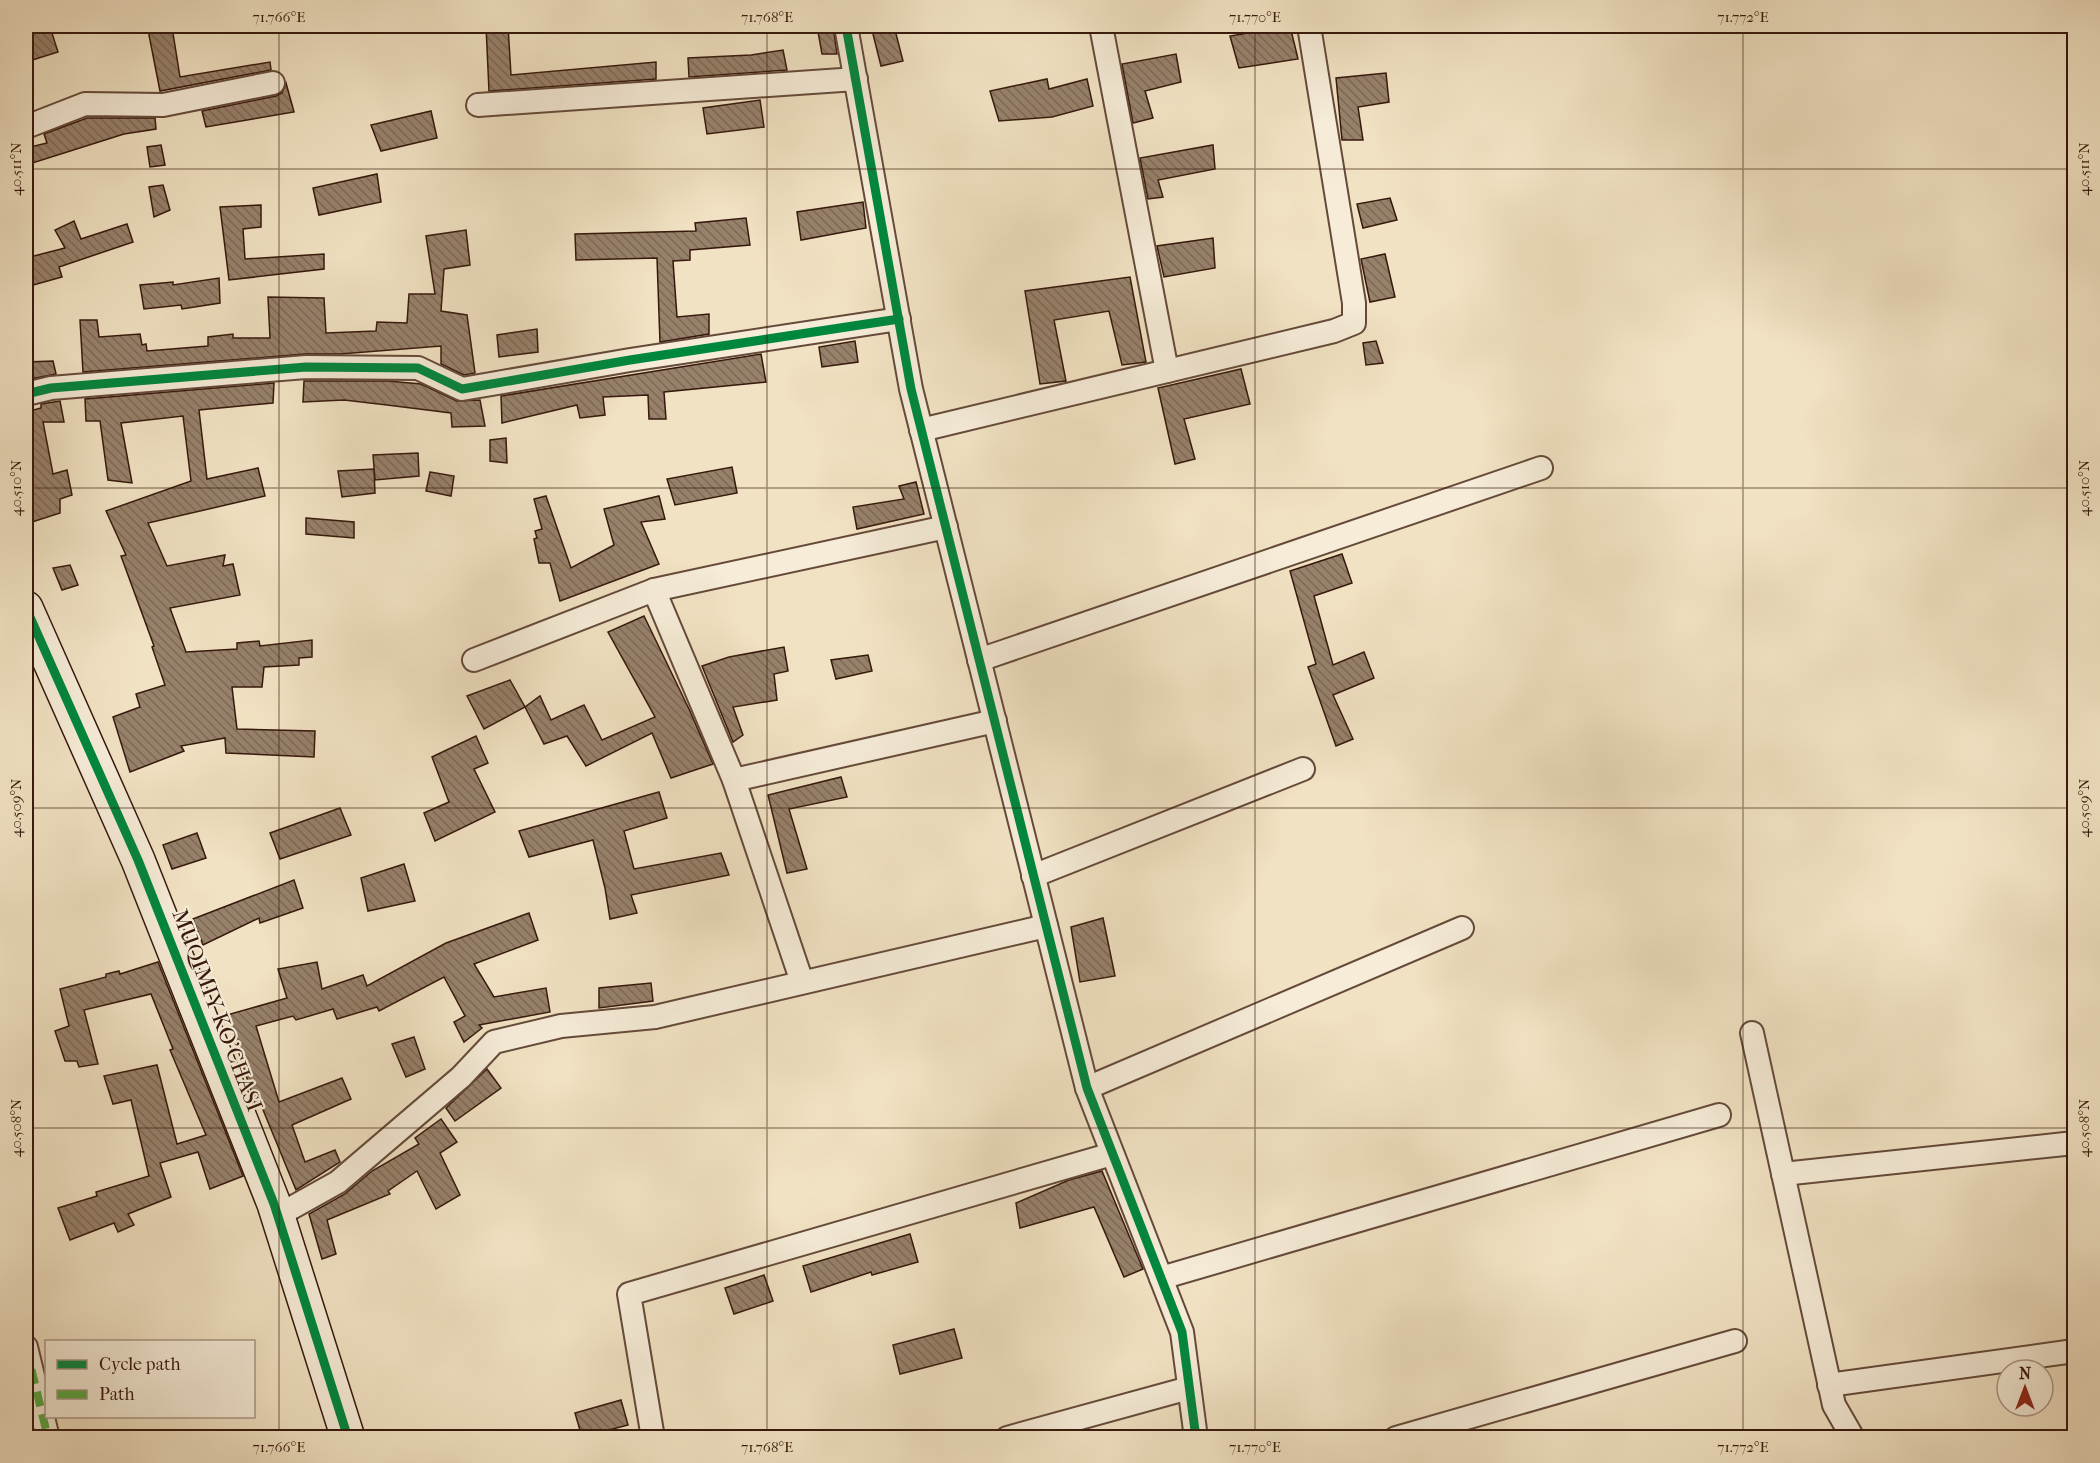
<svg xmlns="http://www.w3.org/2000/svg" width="2100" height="1463" font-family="'IM FELL French Canon',serif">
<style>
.building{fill:url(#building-back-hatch);stroke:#36180c;stroke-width:1.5}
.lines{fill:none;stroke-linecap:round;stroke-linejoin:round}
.street-casing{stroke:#654a3a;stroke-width:26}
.secondary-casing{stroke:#36180c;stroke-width:36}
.street{stroke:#f6ecd8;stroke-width:22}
.secondary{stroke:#f6ecd8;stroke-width:33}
.quiet{stroke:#55a941;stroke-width:8;stroke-dasharray:15 8;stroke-linecap:butt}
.cycleway-casing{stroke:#f6ecd8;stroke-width:13}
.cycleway{stroke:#00873e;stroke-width:9}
.ticks{fill:none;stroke:#36180c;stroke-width:1.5;stroke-opacity:0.45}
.labels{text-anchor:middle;stroke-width:4.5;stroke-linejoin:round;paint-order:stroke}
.street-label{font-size:22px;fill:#36180c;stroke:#f6ecd8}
.neatline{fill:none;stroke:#36180c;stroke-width:2}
.ticks-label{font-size:15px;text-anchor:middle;fill:#36180c}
</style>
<defs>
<pattern id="building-back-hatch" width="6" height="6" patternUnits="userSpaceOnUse" patternTransform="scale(1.5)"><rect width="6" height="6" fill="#97816b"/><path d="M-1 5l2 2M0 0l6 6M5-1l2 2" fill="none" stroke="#7c6956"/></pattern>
</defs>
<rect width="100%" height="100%" fill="#f1e2c3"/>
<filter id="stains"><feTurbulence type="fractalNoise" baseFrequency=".00333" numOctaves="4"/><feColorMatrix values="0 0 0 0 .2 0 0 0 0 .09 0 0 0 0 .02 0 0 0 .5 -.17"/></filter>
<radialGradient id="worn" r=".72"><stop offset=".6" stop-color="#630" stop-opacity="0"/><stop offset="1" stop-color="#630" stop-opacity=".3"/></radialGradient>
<!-- building -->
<g class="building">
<polygon points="486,26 508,26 511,75 656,62 656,79 489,91"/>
<polygon points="817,26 833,26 837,54 822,54"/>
<polygon points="871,26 894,26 903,61 881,66"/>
<polygon points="1290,26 1298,59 1239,68 1230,36"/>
<polygon points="50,27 58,52 29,61 26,51 26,36"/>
<polygon points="172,27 180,77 270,62 271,70 160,91 148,30"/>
<polygon points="783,50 787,70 689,77 688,58 751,55"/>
<polygon points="1176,54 1181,82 1145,91 1153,118 1133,123 1122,64"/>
<polygon points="1386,73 1389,102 1358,107 1363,140 1342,140 1336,78"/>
<polygon points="1047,79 1049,89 1087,79 1093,106 1052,117 999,121 990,91"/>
<polygon points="286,83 294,112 206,127 202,111 276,96 282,93"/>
<polygon points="760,100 764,127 707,134 703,108"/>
<polygon points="431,111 437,138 381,151 371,125"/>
<polygon points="87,118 155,118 156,129 124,134 26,165 26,148 47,143 44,134"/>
<polygon points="161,145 165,165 150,167 147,147"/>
<polygon points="1213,145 1215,169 1158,180 1163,197 1148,199 1140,158"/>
<polygon points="377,174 381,202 319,215 313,188"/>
<polygon points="163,185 170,210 154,217 149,187"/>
<polygon points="1390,198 1397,220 1363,228 1357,204"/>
<polygon points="863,202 866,228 801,240 797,212"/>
<polygon points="261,205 261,227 243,229 245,259 324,254 324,269 229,280 220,207"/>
<polygon points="746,218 750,245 690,250 690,260 673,261 677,317 709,314 709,334 660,342 657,258 576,260 575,234 696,231 695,223"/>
<polygon points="74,221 81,239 127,224 133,242 59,267 62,277 26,287 26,258 65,248 55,230"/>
<polygon points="466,230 470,265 444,269 441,311 467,315 475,373 464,375 441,364 441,346 340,354 305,354 83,372 80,320 97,320 99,337 140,334 142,345 146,344 147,351 208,346 208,337 233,334 233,338 270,338 268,297 324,298 326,333 376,331 377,322 407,323 409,294 435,294 426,236"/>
<polygon points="1213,238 1215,268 1164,277 1157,246"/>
<polygon points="1385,254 1395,297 1370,302 1361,259"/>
<polygon points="1130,277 1146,362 1122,365 1109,311 1054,320 1066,381 1040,384 1025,291"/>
<polygon points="219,278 220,303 182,309 181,305 144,309 140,285 173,282 173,285"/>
<polygon points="537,329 538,352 499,357 497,335"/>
<polygon points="855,341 858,362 822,367 819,347"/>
<polygon points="1376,341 1383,363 1366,365 1363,343"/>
<polygon points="761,354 766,382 664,392 666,419 649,419 648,395 603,397 605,415 580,418 577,405 502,423 501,396"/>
<polygon points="53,361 56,374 26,380 26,362"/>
<polygon points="1241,369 1250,404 1184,419 1195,459 1175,464 1158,388"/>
<polygon points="304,381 388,381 421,384 457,401 480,400 485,426 452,427 451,413 387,405 344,400 303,402"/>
<polygon points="274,383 273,403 199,410 207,479 258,468 265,496 148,523 167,566 225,555 223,566 233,564 240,595 170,608 186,652 237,649 237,643 259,641 260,646 312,640 312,657 299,658 299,665 264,667 262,687 232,687 237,729 315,731 314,757 226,753 225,738 181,746 184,751 130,772 113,717 140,707 136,694 165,685 152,647 154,646 121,556 126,555 106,511 191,481 183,416 121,423 132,483 108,480 100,421 86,421 85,399"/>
<polygon points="60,401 64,422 43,422 53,474 67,470 72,495 60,499 60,513 32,522 26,505 26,412 41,408 41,404"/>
<polygon points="506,438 507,463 490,461 490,440"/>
<polygon points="418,453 419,476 375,480 373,455"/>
<polygon points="732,467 737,493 675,505 667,479"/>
<polygon points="374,469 375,493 342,497 338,471"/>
<polygon points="430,472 454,476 451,496 426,491"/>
<polygon points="916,482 924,514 857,529 853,507 904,499 899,486"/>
<polygon points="546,496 571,568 614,545 604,509 659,496 665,519 641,522 659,564 560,601 550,563 539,563 534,539 537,538 535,531 542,529 534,499"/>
<polygon points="306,518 354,522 354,538 306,534"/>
<polygon points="1342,554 1352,583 1314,596 1333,665 1364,652 1374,678 1333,695 1353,739 1336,746 1308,667 1316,664 1290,571"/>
<polygon points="70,565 78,585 62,590 53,568"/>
<polygon points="644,616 689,709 713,764 671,778 652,733 586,766 567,736 544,744 525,707 540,696 551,720 584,705 602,740 655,717 608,632"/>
<polygon points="784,647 788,671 774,674 777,700 733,707 743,735 733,742 702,666 729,657"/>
<polygon points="868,655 872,671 836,679 831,660"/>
<polygon points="510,680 525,707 484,729 467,696"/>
<polygon points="476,736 488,763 474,769 495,812 435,841 424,813 449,802 432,757"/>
<polygon points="841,777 847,797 789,809 807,869 787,873 768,795"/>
<polygon points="659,792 667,818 624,831 634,869 721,853 729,875 631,895 637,913 610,919 605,888 593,840 529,857 519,831"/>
<polygon points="340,808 351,835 280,859 270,833"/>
<polygon points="197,833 206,858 172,869 163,845"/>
<polygon points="404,864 415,901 368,911 361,878"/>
<polygon points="294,880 303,908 260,923 259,918 203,945 193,919"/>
<polygon points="529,913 538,940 474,964 494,997 546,988 550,1012 479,1025 482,1028 464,1042 454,1022 465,1016 444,977 379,1011 377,1007 337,1019 333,1009 296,1020 293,1016 256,1026 279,1102 342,1078 351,1099 292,1125 305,1162 335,1150 340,1162 296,1190 261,1105 256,1107 227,1015 287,998 278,969 317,962 322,989 363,975 367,986 446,943"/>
<polygon points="1103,918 1115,976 1080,982 1071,927"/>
<polygon points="158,962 243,1176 210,1189 198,1152 160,1163 171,1197 128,1214 134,1225 118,1232 114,1223 70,1240 58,1208 97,1196 96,1192 149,1176 131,1100 113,1104 104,1076 157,1065 177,1144 206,1135 170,1050 173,1049 151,994 84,1010 98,1064 79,1067 77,1061 65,1061 55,1031 69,1026 60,989 106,977 106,974 119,971 120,974"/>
<polygon points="651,983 653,1001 599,1008 599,988"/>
<polygon points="414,1037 425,1069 406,1077 392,1044"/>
<polygon points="487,1069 501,1088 455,1121 446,1108"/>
<polygon points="441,1119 457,1142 440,1153 460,1195 436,1209 417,1171 388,1191 390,1194 327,1220 336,1254 322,1259 309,1214 345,1194 372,1171 419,1144 415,1138"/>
<polygon points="1102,1171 1143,1269 1124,1277 1094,1207 1020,1228 1016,1203 1069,1180"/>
<polygon points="910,1234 918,1262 872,1275 871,1272 811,1292 803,1266"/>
<polygon points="764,1275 773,1301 734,1314 725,1288"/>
<polygon points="954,1329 962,1358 900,1374 893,1345"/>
<polygon points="621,1400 628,1425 582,1437 575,1413"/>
</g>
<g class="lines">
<!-- street casing -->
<g class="street-casing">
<g id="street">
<polyline points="846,26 911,389 1087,1088 1182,1332 1196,1438"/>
<polyline points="1101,26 1167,371"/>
<polyline points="478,105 856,79"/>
<polyline points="26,127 85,104 163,105 273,83"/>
<polyline points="26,394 51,388 306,367 418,368 462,389 630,360 899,319"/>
<polyline points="921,430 1334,331 1354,323 1354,303 1309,26"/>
<polyline points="654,590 734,780 802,982"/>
<polyline points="474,660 654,590 946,527"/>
<polyline points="979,660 1541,468"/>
<polyline points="734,780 995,721"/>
<polyline points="1033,876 1303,769"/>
<polyline points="1752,1033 1834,1405 1853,1438"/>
<polyline points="1087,1088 1462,928"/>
<polyline points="1783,1174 2074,1143"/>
<polyline points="277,1216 338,1182 461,1077 494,1042 561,1026 655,1017 1046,926"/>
<polyline points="1161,1278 1719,1115"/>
<polyline points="26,1347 48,1438"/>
<polyline points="1829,1385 2074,1351"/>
<polyline points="653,1438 629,1294 1112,1154"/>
<polyline points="1007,1438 1189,1388"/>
<polyline points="1396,1438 1735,1341"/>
</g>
</g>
<!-- secondary casing -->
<g class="secondary-casing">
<polyline id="secondary" points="26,608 138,860 274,1204 348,1438"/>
</g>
<!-- street -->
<use href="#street" class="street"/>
<!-- secondary -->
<use href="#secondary" class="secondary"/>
<!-- quiet -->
<polyline class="quiet" points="26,1347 48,1438"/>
<!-- cycleway casing -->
<g class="cycleway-casing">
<g id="cycleway">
<polyline points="846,26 911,389 1087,1088 1182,1332 1196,1438"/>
<polyline points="26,394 51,388 306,367 418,368 462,389 630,360 899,319"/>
<polyline points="26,608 138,860 274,1204 348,1438"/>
</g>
</g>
<!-- cycleway -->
<use href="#cycleway" class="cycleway"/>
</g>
<!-- ticks -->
<path class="ticks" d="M 279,26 L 279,1438M 767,26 L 767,1438M 1255,26 L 1255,1438M 1743,26 L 1743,1438M 26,169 L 2074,169M 26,488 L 2074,488M 26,808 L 2074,808M 26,1128 L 2074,1128"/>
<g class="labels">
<!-- street labels -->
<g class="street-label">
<text transform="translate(218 1010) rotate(69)" y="8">MUQIMIY KO'CHASI</text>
</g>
</g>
<!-- margin -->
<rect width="2100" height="1463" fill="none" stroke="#f1e2c3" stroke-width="66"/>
<!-- legend -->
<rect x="45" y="1340" width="210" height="78" fill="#f6ecd8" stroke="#a99786" stroke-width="1.5"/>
<rect x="57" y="1360" width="30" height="9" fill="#00873e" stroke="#a99786" stroke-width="1.5"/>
<text x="99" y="1370" font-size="18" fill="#36180c">Cycle path</text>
<rect x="57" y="1390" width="30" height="9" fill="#55a941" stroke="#a99786" stroke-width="1.5"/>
<text x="99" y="1400" font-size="18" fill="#36180c">Path</text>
<!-- north arrow -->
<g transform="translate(2025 1388)"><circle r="28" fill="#f6ecd8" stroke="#a99786" stroke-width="1.5"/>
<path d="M0-4.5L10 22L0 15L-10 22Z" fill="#8f2418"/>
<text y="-9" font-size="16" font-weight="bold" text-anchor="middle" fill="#36180c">N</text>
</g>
<rect x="33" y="33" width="2034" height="1397" class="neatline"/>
<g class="ticks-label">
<text x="279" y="22">71.766°E</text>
<text x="767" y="22">71.768°E</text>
<text x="1255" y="22">71.770°E</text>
<text x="1743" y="22">71.772°E</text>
<text transform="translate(16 169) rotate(-90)" y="5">40.511°N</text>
<text transform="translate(2084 169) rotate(-90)" y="5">40.511°N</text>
<text transform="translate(16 488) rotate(-90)" y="5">40.510°N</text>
<text transform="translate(2084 488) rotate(-90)" y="5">40.510°N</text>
<text transform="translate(16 808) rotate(-90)" y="5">40.509°N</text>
<text transform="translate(2084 808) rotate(-90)" y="5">40.509°N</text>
<text transform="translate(16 1128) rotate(-90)" y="5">40.508°N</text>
<text transform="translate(2084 1128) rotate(-90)" y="5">40.508°N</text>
<text x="279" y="1452">71.766°E</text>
<text x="767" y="1452">71.768°E</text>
<text x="1255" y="1452">71.770°E</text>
<text x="1743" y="1452">71.772°E</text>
</g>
<rect width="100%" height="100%" filter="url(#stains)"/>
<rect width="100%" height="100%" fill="url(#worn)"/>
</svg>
